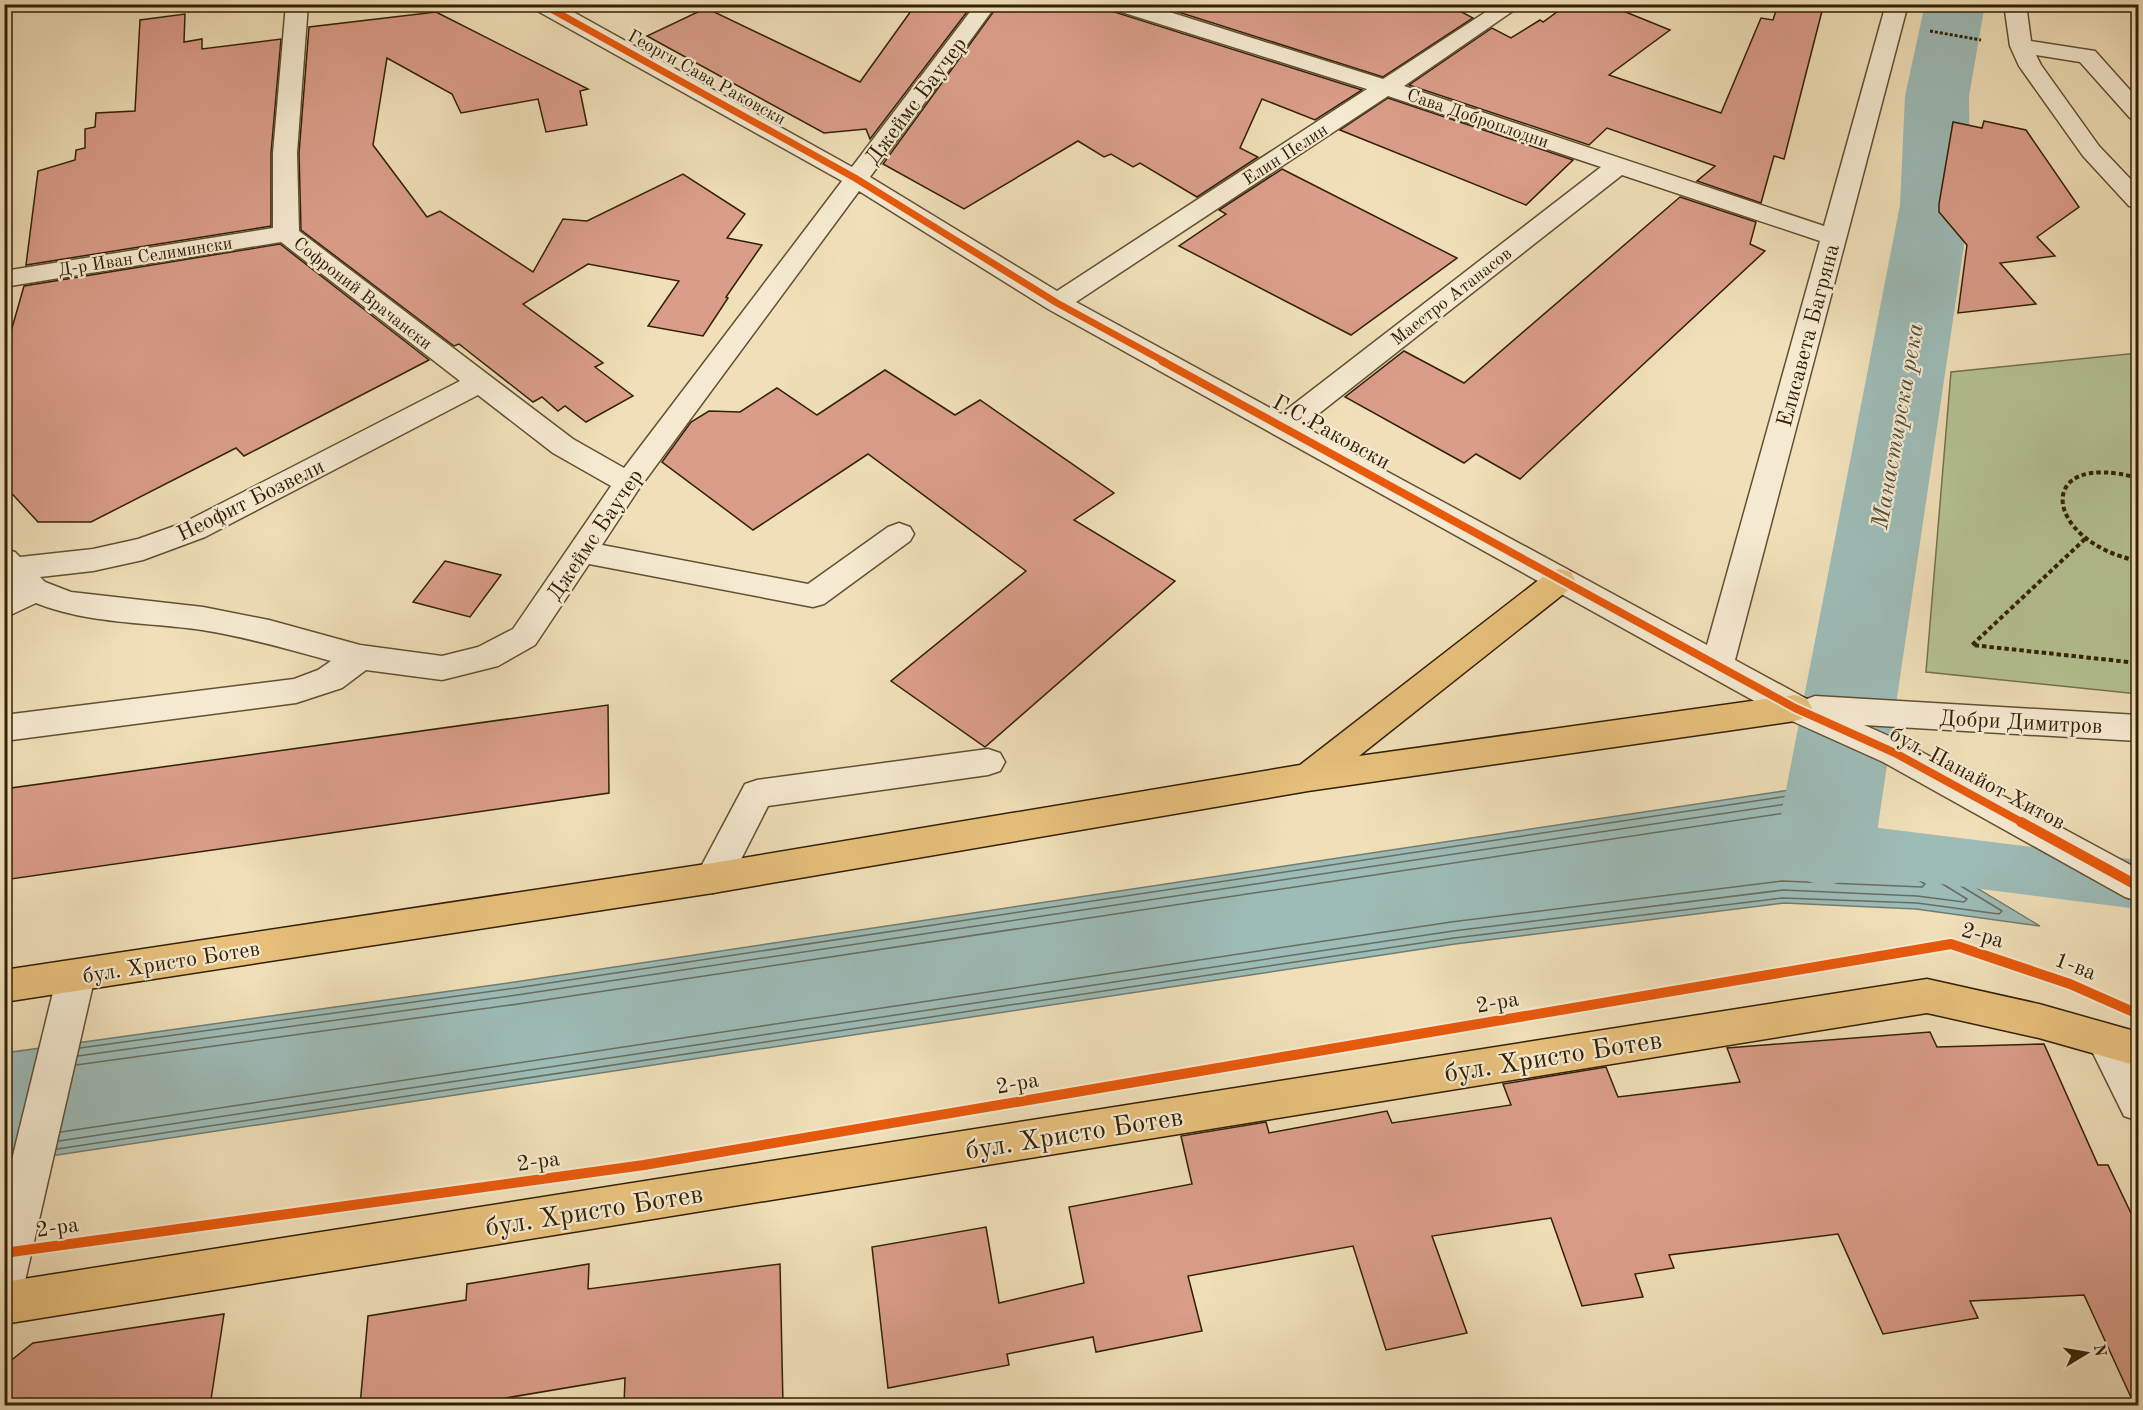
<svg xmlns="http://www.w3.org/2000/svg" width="2143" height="1410" font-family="'Old Standard TT',serif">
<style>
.green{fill:#b5c393;stroke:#74724c;stroke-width:1.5}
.water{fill:#9dbbb7;stroke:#727d70;stroke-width:1.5}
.pier{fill:#f0dfb8}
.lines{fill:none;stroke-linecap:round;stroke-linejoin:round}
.shore{stroke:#686e5e;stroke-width:1.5}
.canal{fill:#9dbbb7;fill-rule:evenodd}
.river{fill:#9dbbb7;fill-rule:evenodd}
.building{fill:#da9d8a;stroke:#322005;stroke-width:1.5}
.minor-casing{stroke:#625032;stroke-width:3}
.major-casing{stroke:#322005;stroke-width:3}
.path-far1{stroke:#322005;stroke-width:3;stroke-dasharray:3 2;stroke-linecap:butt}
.path{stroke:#322005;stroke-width:4;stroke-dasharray:4.5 3;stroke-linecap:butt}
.minor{fill:#f5ead1;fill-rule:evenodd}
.major{fill:#e8c07c;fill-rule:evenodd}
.cycleway-far2-casing{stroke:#f5ead1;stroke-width:10}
.cycleway-far1-casing{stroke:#f5ead1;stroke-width:12}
.cycleway-casing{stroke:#f5ead1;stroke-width:14}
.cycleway-far2{stroke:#e8590c;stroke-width:7}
.cycleway-far1{stroke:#e8590c;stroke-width:8}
.cycleway{stroke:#e8590c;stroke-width:10}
.labels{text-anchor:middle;stroke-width:4.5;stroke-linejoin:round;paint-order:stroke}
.far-street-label{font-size:18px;fill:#322005;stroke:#f5ead1}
.street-label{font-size:22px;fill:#322005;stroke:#f5ead1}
.water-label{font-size:24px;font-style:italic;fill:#524e3a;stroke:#f5ead1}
.near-street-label{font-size:27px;fill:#322005;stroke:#f5ead1}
</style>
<rect width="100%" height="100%" fill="#f0dfb8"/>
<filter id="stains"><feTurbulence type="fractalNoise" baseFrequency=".00333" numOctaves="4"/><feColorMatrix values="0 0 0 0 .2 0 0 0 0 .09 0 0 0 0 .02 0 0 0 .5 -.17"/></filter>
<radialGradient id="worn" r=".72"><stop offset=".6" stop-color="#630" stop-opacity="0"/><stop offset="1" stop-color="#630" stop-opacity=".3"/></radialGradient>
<!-- green -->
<polygon class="green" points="2138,353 2138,694 1926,672 1951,372"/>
<!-- water -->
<polygon class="water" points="1810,787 2040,926 1916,909 1784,903 1455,944 5,1163 5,1053 515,982"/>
<!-- pier -->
<polygon class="pier" points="1806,784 1812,784 2042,923 2043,927"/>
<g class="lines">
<!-- shore -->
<g class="shore">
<polyline points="61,1132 1451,922 1782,881 1922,887 1925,884 1805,810 518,1004 76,1065"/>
<polyline points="59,1141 1453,931 1783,890 1917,896 1964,902 1967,899 1807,801 517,995 78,1056"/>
<polyline points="57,1149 1454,938 1783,898 1917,903 1999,914 2002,911 1808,793 516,988 80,1048"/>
</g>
<!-- canal -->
<polygon class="canal" points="1855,825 2138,860 2138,909 1855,873 1835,866 1826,849 1835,832"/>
<!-- river -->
<polygon class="river" points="1925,4 1985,4 1969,96 1970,205 1875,846 1860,875 1825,887 1790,875 1775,846 1900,205 1905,96"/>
</g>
<!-- building -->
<g class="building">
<polygon points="916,4 973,4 870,139 866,129 824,133 647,36 706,8 860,82"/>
<polygon points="999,4 1108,4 1111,11 1362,90 1315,120 1262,99 1240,148 1258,157 1197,197 1140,163 1133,167 1111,154 1104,157 1078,141 964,209 883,164"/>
<polygon points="1153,4 1447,4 1473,18 1383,77"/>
<polygon points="1568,4 1606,4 1670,30 1609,75 1721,113 1761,18 1773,20 1778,4 1822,11 1784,159 1774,156 1761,203 1697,181 1715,166 1607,128 1589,145 1409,85 1492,28 1511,38 1540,20 1543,22"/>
<polygon points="436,12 588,89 580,91 587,125 546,132 538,99 461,113 452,94 387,58 373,145 427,217 440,211 533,272 563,219 587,221 683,174 745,214 727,238 762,245 726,297 728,298 703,336 648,326 679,281 588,264 523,304 603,363 595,367 633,396 586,422 565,406 558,411 542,397 533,402 459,344 454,346 301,230 299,153 309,27"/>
<polygon points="185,14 184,42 202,39 202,49 281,39 271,153 271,226 26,265 38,171 75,160 76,150 85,148 85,129 95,127 96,113 135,111 140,20"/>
<polygon points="1388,98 1573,160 1526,205 1340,130"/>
<polygon points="1984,121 2026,130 2079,207 2037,237 2055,256 2000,263 2036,304 1958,313 1967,245 1939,212 1939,204 1953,122 1982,128"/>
<polygon points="1282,169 1457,258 1351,335 1179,246 1226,214 1219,210"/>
<polygon points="1680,197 1756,222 1750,244 1765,251 1520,479 1476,454 1464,463 1345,397 1404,351 1464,383"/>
<polygon points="280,244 429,360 244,456 236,448 91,522 38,522 4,485 4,356 24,286"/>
<polygon points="885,370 955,415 980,400 1114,493 1074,520 1175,581 985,747 891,681 1026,571 868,454 753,530 662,462 691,422 709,411 740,412 777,388 817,415"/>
<polygon points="445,561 501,575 470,617 413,602"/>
<polygon points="608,705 609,793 4,880 4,789"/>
<polygon points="1930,1032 1937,1047 2044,1044 2098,1165 2108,1165 2139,1230 2139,1406 2135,1406 2084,1295 1970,1301 1978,1318 1883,1334 1838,1234 1669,1255 1674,1268 1635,1274 1643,1297 1582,1306 1551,1218 1432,1236 1467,1333 1386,1350 1353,1246 1188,1276 1202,1331 1096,1352 1093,1337 1007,1354 1009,1365 888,1388 872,1247 986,1227 999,1303 1084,1283 1069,1207 1192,1184 1181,1136 1266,1122 1269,1133 1387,1111 1392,1123 1511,1105 1503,1084 1606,1067 1618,1097 1740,1082 1727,1048"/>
<polygon points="589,1264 588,1289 780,1264 783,1406 624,1406 625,1378 458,1406 360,1406 368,1316 466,1300 467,1284"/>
<polygon points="224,1314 210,1406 4,1406 4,1366 33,1343"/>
</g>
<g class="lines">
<!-- minor casing -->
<g class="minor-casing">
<g id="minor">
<path d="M 286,4 L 308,4 L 297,153 L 299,231 L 573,439 L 624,468 L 842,181 L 534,9 L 532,4 L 559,4 L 852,167 L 976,4 L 997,4 L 870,177 L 1057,291 L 1367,89 L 1112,9 L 1110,4 L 1144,4 L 1383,79 L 1498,4 L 1523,4 L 1404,86 L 1824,226 L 1886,4 L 1908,4 L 1735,660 L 1807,699 L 1815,696 L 2138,715 L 2138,741 L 1864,725 L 1907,744 L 2138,869 L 2138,901 L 2125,897 L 1883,762 L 1783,717 L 1048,309 L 859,191 L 638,490 L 602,545 L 808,584 L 888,527 L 899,523 L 910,527 L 914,534 L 910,541 L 824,604 L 813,607 L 589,564 L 535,645 L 498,666 L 442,680 L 366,670 L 342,688 L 296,703 L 4,741 L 4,715 L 294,679 L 318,670 L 331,661 C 289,649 246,637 202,630 C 147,622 88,624 36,603 L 4,618 L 4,592 L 13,588 L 4,581 L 4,549 L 15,552 L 20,557 L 93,549 L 138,539 L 183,523 L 460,381 L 281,242 L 4,287 L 4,271 L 273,228 L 273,153 ZM 1388,96 L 1601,167 L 1281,414 L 1076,302 ZM 1622,175 L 1820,241 L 1707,645 L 1303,426 ZM 478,395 L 553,453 L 611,486 L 513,629 L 478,647 L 442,656 L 360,645 L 269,620 L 203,607 L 71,592 L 45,582 L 40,577 L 93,571 L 143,560 L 205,537 Z"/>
<polygon points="2004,4 2026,4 2031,41 2095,51 2138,99 2138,120 2130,118 2080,62 2036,55 2041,65 2099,146 2138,187 2138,208 2129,206 2083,156 2019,66 2010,46"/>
<polygon points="988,749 1000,753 1005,762 1000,771 988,775 768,806 726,889 713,893 700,889 695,878 745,784 757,780"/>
<polygon points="76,960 89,965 95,976 25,1281 19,1296 4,1302 4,1192 57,976 63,965"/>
<polygon points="2106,1024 2120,1029 2138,1065 2138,1121 2124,1116 2087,1041 2092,1029"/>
</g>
</g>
<!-- major casing -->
<g class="major-casing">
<g id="major">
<polygon points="1560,569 1571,572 1575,580 1571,588 1359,756 1795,695 1807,699 1812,708 1807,717 1795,721 1308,791 713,893 4,1002 4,970 713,863 1300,765 1549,572"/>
<polygon points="1927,979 2039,1004 2138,1032 2138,1066 2039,1038 1927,1013 4,1324 4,1282"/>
</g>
</g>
<!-- path-far1 -->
<polyline class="path-far1" points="1930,31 1981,40"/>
<!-- path -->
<g class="path">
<path d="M 2138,478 C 2033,449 2042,541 2138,561"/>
<polyline points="2085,539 1972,645 2138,663"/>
</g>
<!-- minor -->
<use href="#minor" class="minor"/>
<!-- major -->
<use href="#major" class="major"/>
<!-- cycleway-far2 casing -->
<g class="cycleway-far2-casing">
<polyline id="cycleway-far2" points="542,4 855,178 1057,303 1165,362"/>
</g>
<!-- cycleway-far1 casing -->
<g class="cycleway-far1-casing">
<polyline id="cycleway-far1" points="1162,361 1795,708 1895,753 2023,823"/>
</g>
<!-- cycleway casing -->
<g class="cycleway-casing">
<g id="cycleway">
<polyline points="2021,822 2138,886"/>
<polyline points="4,1253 644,1165 1951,944 2070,984 2138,1014"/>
</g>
</g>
<!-- cycleway-far2 -->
<use href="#cycleway-far2" class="cycleway-far2"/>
<!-- cycleway-far1 -->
<use href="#cycleway-far1" class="cycleway-far1"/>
<!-- cycleway -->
<use href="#cycleway" class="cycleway"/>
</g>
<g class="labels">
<!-- far-street labels -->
<g class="far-street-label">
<text transform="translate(707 77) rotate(29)" y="6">Георги Сава Раковски</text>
<text transform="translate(1478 118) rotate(19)" y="6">Сава Доброплодни</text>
<text transform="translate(1285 154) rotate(-33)" y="6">Елин Пелин</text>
<text transform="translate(145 256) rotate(-9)" y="6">Д-р Иван Селимински</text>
<text transform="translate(363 293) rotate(38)" y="6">Софроний Врачански</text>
<text transform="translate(1451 296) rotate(-38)" y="6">Маестро Атанасов</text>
</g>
<!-- street labels -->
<g class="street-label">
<text transform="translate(915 100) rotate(-53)" y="8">Джеймс Баучер</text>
<text transform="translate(1807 335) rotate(-75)" y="8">Елисавета Багряна</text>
<text transform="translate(1332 431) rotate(29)" y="8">Г.С.Раковски</text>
<text transform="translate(250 499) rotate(-26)" y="8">Неофит Бозвели</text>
<text transform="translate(594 534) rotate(-56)" y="8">Джеймс Баучер</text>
<text transform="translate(2021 721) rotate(3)" y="8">Добри Димитров</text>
<text transform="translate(1978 777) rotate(28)" y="8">бул. Панайот Хитов</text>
<text transform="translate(1983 934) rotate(16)" y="8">2-ра</text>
<text transform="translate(171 961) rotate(-9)" y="8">бул. Христо Ботев</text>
<text transform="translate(2076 965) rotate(21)" y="8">1-ва</text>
<text transform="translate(1497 1001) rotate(-10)" y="8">2-ра</text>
<text transform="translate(1017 1082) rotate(-10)" y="8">2-ра</text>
<text transform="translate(538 1160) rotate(-8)" y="8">2-ра</text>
<text transform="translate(57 1226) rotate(-8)" y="8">2-ра</text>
</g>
<!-- water labels -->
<g class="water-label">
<text transform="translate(1897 426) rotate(-80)" y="8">Манастирска река</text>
</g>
<!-- near-street labels -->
<g class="near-street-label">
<text transform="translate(1553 1056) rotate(-9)" y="9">бул. Христо Ботев</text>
<text transform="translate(1074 1133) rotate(-9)" y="9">бул. Христо Ботев</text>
<text transform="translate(594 1210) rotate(-9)" y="9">бул. Христо Ботев</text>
</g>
</g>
<!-- margin -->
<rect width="2143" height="1410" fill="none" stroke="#f0dfb8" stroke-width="24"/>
<rect x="6" y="6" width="2131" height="1398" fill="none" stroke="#322005" stroke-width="3"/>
<rect x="12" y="12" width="2119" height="1386" fill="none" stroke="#322005" stroke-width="1.5"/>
<!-- north arrow -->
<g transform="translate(2086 1353) rotate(79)" stroke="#f5ead1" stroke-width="4.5" paint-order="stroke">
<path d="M0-4.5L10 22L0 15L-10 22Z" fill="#322005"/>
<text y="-9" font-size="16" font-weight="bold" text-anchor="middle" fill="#322005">N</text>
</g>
<rect width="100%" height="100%" filter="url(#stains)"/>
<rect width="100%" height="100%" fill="url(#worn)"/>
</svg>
